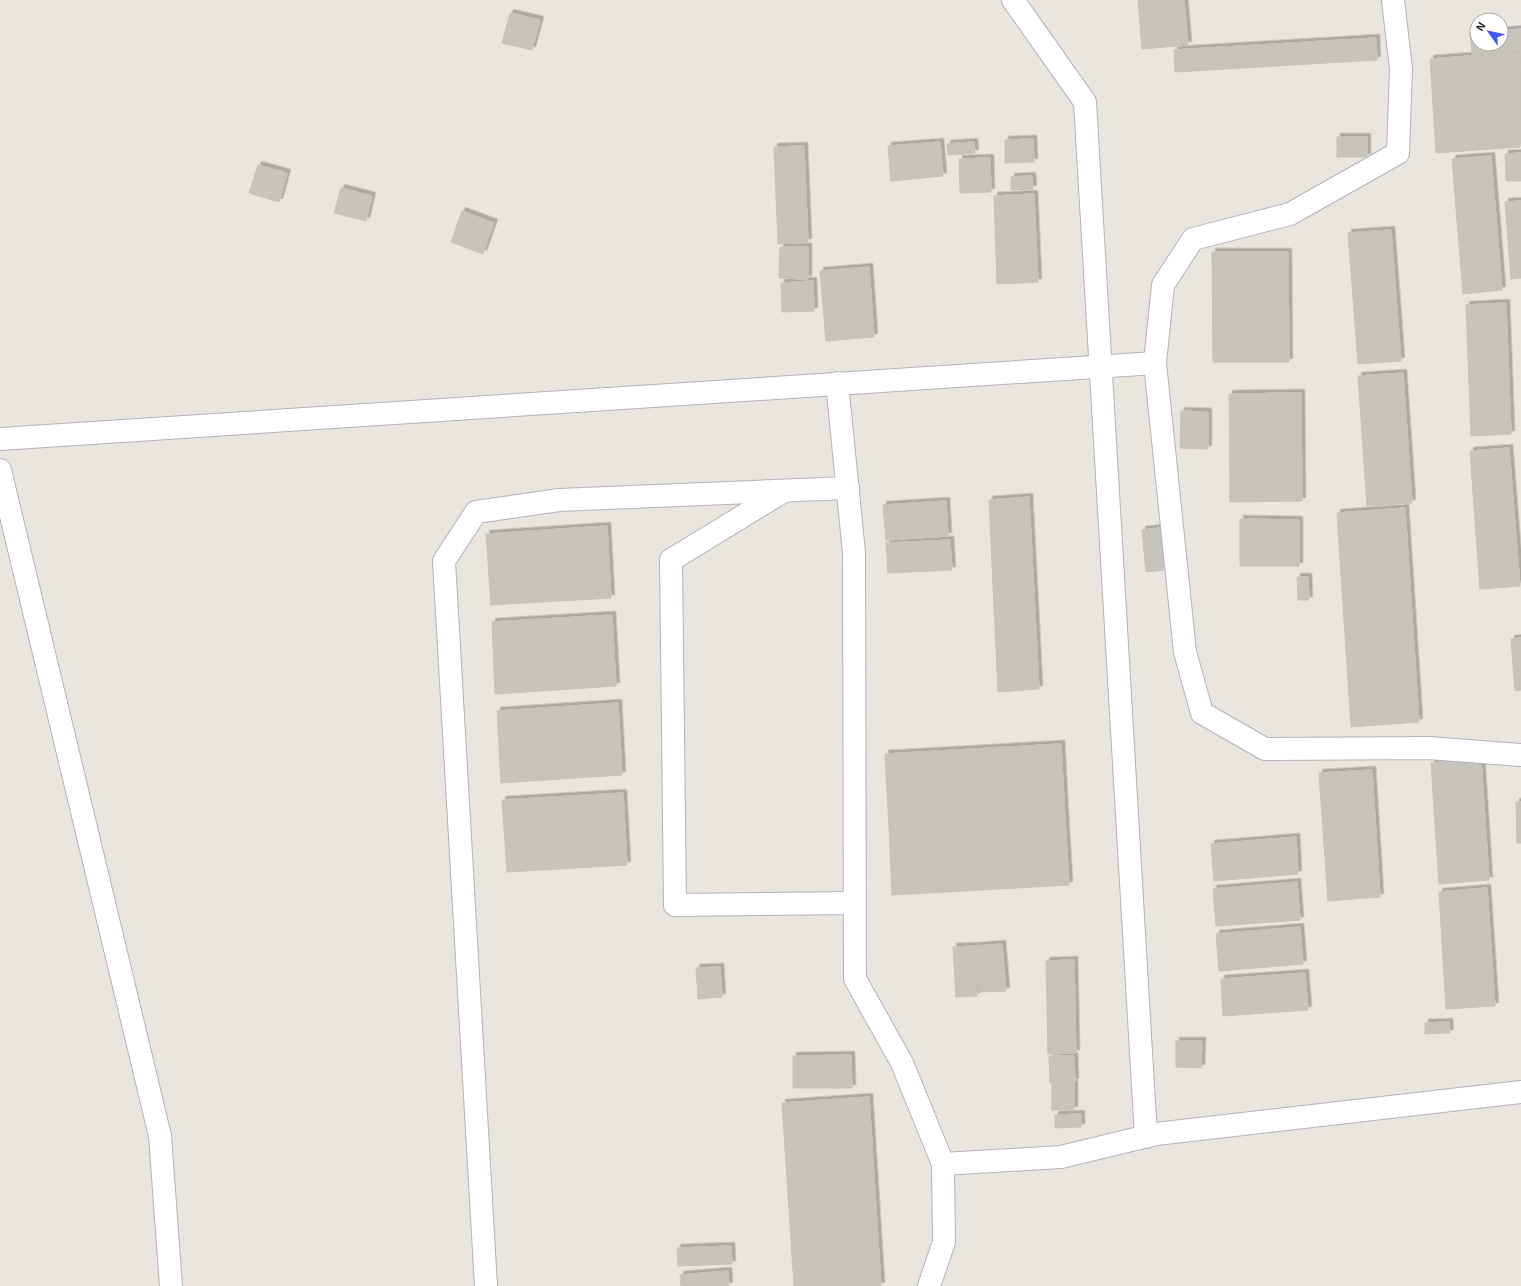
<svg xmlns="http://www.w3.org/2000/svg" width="1521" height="1286" font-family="'Exo 2',sans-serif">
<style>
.building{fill:#c7c4bc;stroke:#c7c2b7;filter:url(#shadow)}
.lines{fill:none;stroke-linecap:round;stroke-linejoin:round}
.minor-casing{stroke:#b1b2bd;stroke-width:24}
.minor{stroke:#fff;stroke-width:22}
</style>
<defs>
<filter id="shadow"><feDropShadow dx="3.5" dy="-3.5" stdDeviation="0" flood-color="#0004"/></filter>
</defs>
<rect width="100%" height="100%" fill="#ebe6dd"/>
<!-- building -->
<g class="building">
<polygon points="1138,0 1184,0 1188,45 1142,49"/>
<polygon points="510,13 540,20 532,50 502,43"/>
<polygon points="1521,29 1521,50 1472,54 1470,33 1477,33 1477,44 1501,44 1501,31"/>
<polygon points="1376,38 1377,60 1175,72 1174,50"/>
<polygon points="1521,52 1520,147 1436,153 1430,59"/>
<rect x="1337" y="137" width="30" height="20"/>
<polygon points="1033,139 1034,162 1005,163 1005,140"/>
<polygon points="940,142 943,176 891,181 888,146"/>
<polygon points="974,142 975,153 948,155 947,144"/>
<polygon points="804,146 808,242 778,244 774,147"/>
<polygon points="1521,153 1521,181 1506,181 1505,154"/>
<polygon points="1491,156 1502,290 1463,294 1452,159"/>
<polygon points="990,158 991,192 960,193 959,159"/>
<polygon points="258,165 287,173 279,202 249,193"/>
<polygon points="1032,176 1033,189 1011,190 1011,177"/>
<polygon points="341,188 372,196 366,221 334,213"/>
<polygon points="1034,194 1038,282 997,284 994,196"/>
<polygon points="1521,201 1521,278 1511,279 1505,202"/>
<polygon points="462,211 494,223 483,254 451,242"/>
<polygon points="1391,230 1401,361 1358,364 1348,233"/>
<polygon points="780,247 808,247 808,279 779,278"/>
<polygon points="1212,252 1288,252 1289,362 1213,362"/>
<polygon points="869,267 874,337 826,341 820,271"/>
<polygon points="813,281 814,311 782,312 781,283"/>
<polygon points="1506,303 1511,434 1471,436 1466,305"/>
<polygon points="1403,373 1412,503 1367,506 1358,376"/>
<polygon points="1301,393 1302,501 1230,502 1229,394"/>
<polygon points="1181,411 1208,412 1208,449 1180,448"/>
<polygon points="1509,448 1520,586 1480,589 1470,451"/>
<polygon points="1029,497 1039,689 998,692 989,500"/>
<polygon points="946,501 948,536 886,540 883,505"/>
<polygon points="1405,508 1419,722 1351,727 1337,513"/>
<polygon points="1240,519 1299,520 1299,566 1240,566"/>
<polygon points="607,526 611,598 491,605 486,534"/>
<polygon points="1160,528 1164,570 1146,572 1142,530"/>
<polygon points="950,540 952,570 888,573 886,543"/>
<polygon points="1297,577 1308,577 1309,600 1298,600"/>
<polygon points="612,615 616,686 495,694 492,622"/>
<polygon points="1521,638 1521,690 1515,691 1511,639"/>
<polygon points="618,703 622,775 501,783 497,711"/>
<polygon points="1061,744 1065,818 889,828 885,754"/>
<polygon points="1481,759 1489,880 1439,884 1431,763"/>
<polygon points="1372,770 1380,897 1328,901 1319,773"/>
<polygon points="623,793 627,865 507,872 502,800"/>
<polygon points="1516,802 1521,802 1521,843 1517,843"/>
<polygon points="1065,818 1069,885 892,895 889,828"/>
<polygon points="1296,837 1298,874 1214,881 1211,844"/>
<polygon points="1297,882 1300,920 1216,926 1213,889"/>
<polygon points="1487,888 1495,1006 1446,1009 1439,892"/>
<polygon points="1300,927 1303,964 1219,971 1216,934"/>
<polygon points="1002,944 1006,991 979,992 975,946"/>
<polygon points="974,946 977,996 956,997 953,947"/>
<polygon points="1074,960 1076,1053 1048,1054 1046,961"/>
<polygon points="720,967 722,997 698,999 696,968"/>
<polygon points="1305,973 1308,1010 1223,1016 1221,979"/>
<polygon points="1449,1022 1450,1033 1425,1034 1425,1023"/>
<polygon points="1176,1041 1202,1041 1201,1068 1176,1067"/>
<polygon points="851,1055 852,1088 793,1088 793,1056"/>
<polygon points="1049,1056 1074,1056 1075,1082 1050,1083"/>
<rect x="1052" y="1084" width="22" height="26"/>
<polygon points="869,1097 881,1286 794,1286 782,1103"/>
<polygon points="1081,1114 1081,1127 1055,1128 1055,1115"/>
<polygon points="731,1246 732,1264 678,1266 677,1248"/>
<polygon points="728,1271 729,1286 681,1286 680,1275"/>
</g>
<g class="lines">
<!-- minor casing -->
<g class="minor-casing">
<g id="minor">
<polyline points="1013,0 1085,102 1146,1137"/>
<polyline points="1393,0 1401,69 1398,153 1290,214 1193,239 1163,285 1155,363 1185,652 1202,713 1265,749 1429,748 1521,755"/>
<polyline points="837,383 854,553 855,979 902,1063 943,1164 944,1242 929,1286"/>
<polyline points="0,439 1155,363"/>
<polyline points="0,470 160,1136 171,1286"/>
<polyline points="784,491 671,560 675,905 854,903"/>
<polyline points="943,1164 1061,1157 1156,1134 1521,1092"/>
<polyline points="486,1286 444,561 476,512 559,500 848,488"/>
</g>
</g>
<!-- minor -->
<use href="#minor" class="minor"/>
</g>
<!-- north arrow -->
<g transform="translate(1489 32) rotate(303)"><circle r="19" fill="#ffffff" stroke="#aaaaaa"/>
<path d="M0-3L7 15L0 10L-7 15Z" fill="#4758ee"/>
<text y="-6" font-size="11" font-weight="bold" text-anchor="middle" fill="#2a2a2a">N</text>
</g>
</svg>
